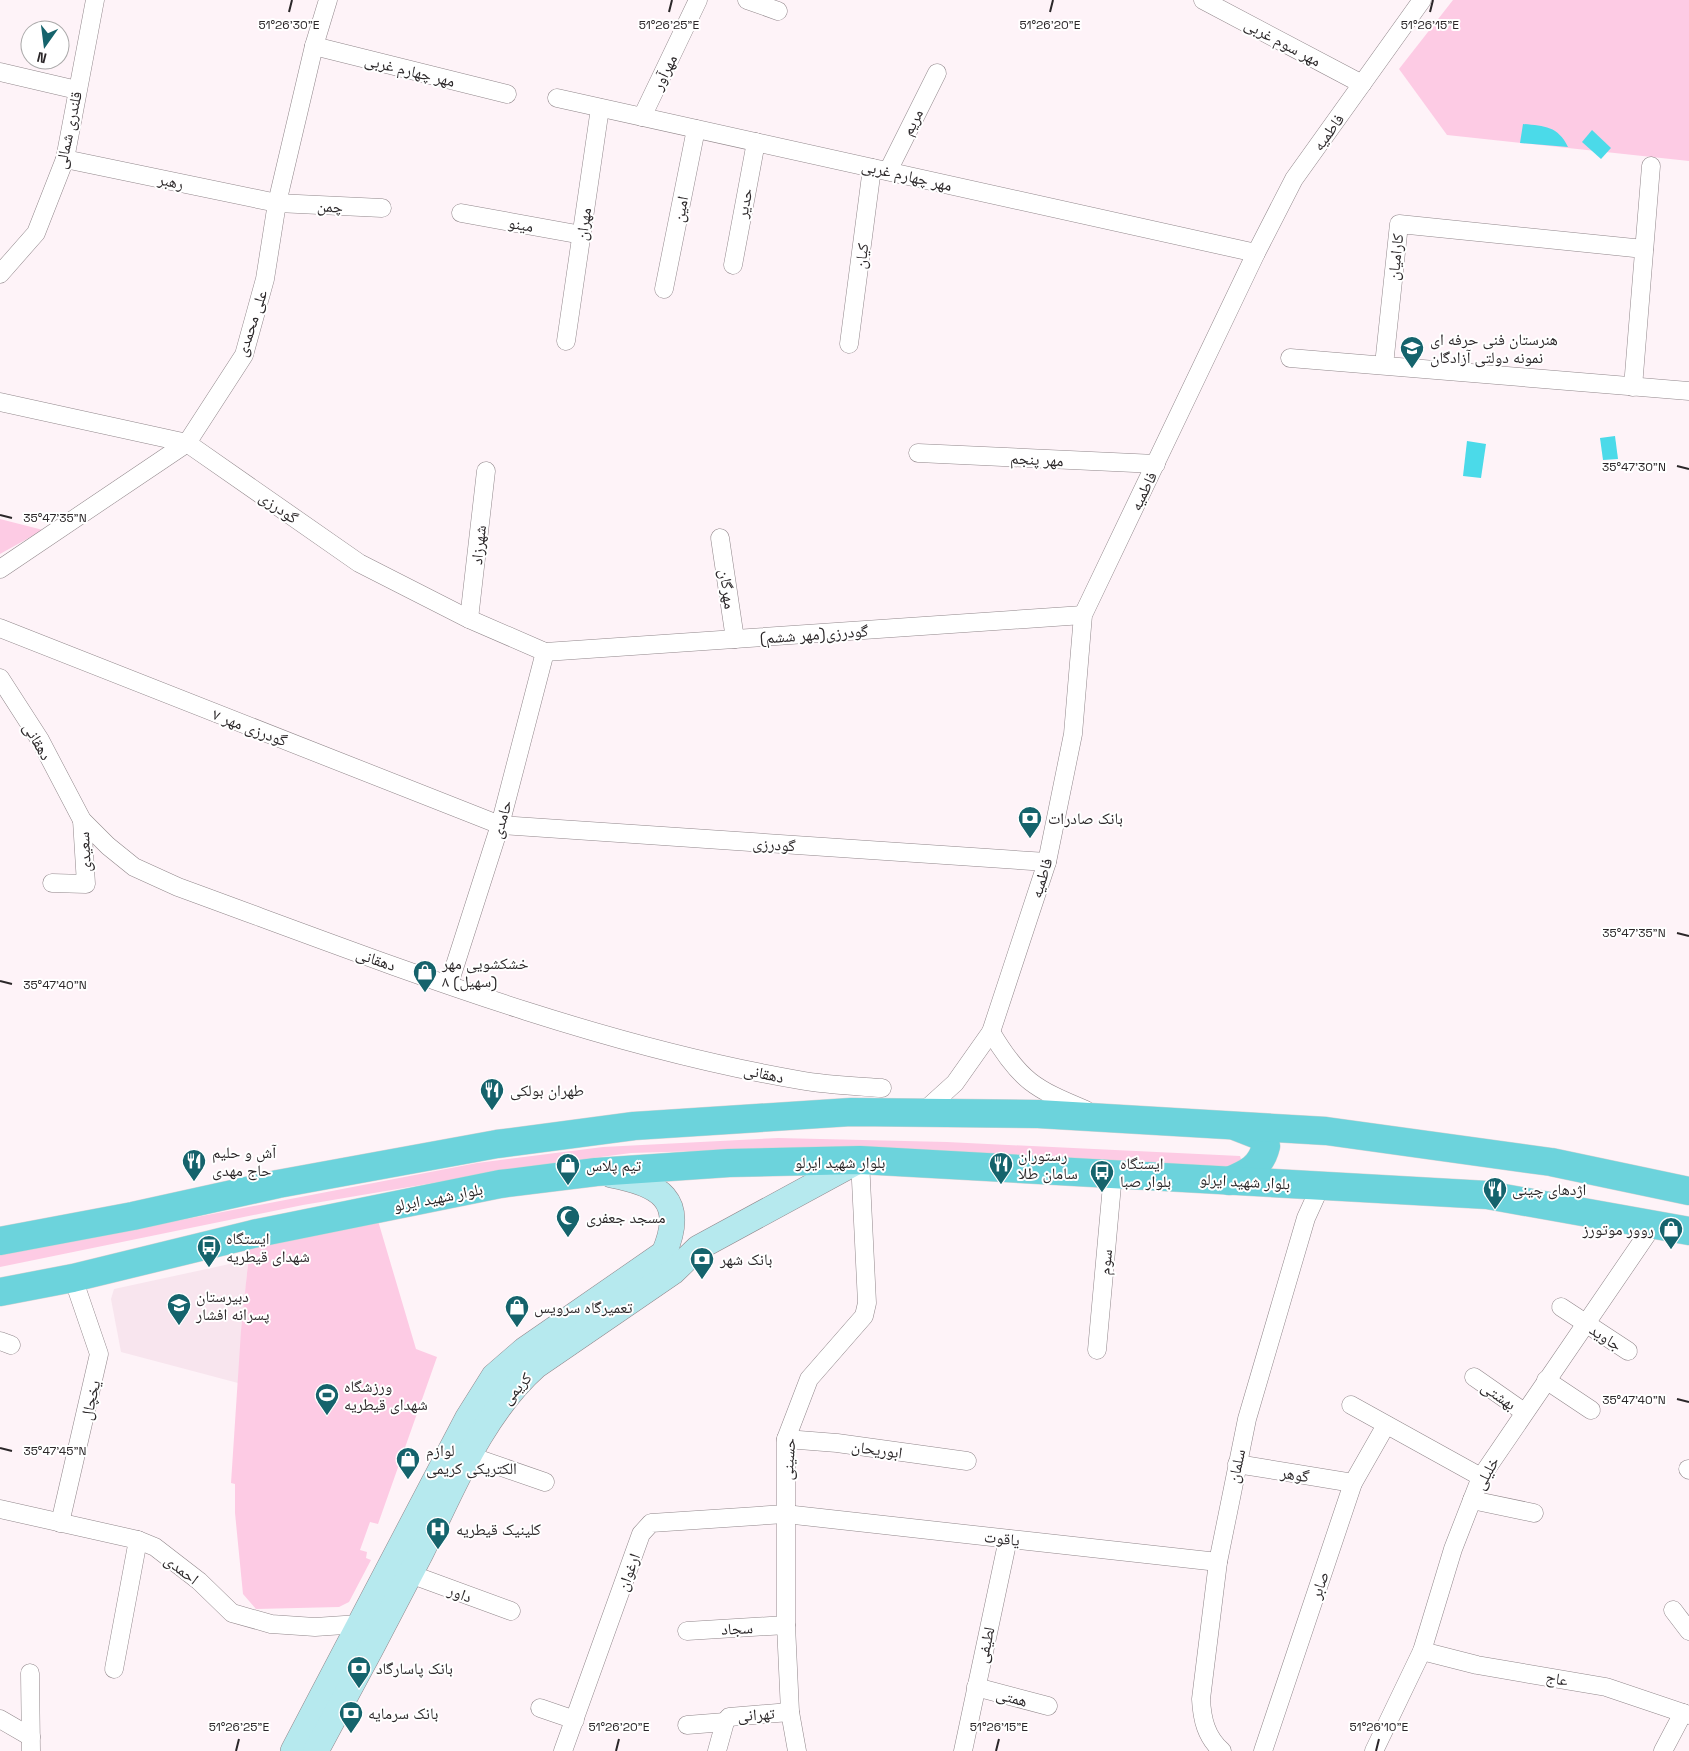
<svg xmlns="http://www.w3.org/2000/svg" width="1689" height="1751" font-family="'Space Grotesk','Noto Naskh Arabic',sans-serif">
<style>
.built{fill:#f8e5ee}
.green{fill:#fdcbe4}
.water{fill:#4bdae9}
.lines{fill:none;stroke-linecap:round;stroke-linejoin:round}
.minor-casing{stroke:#91878b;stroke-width:19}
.secondary-casing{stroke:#91878b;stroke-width:26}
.primary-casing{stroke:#d5d4d4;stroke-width:29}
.minor{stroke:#fff;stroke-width:18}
.secondary{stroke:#b6e9ee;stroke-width:25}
.primary{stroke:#6cd3dc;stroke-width:28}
.ticks{fill:none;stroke:#2b2729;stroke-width:2}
.labels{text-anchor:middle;stroke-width:4;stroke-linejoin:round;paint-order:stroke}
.street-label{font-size:16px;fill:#2b2729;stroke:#fff}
.poi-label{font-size:16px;fill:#2b2729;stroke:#fff;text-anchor:start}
.ticks-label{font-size:12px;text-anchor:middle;fill:#2b2729;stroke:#fff;stroke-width:4;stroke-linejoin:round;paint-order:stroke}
</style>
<rect width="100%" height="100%" fill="#fef3f8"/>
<!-- built -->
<polygon class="built" points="248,1260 238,1383 121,1352 111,1299 114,1289"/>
<!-- green -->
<g class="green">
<polygon points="1453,0 1689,0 1689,161 1447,135 1399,69"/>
<polygon points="0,519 43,530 0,554"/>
<polygon points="778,1138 947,1142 1240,1156 1244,1169 805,1148 631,1153 540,1165 303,1205 0,1267 0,1255 477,1163 603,1147"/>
<polygon points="376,1214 416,1349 437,1357 378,1524 370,1522 360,1550 367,1552 366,1558 371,1560 349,1602 339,1607 256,1609 243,1594 235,1513 235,1484 231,1483 241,1331 250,1244"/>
</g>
<!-- water -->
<g class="water">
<path d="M 1523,124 C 1544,126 1558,126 1568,147 L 1520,143 Z"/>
<polygon points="1592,130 1611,148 1601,159 1582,142"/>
<polygon points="1615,436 1618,459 1603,460 1600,438"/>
<polygon points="1467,441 1486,444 1481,478 1463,476"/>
</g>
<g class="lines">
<!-- minor casing -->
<g class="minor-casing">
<g id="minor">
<polyline points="747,0 778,11"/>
<polyline points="1203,0 1362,84"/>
<polyline points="314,46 507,94"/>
<polyline points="0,72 77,90"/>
<polyline points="557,98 1256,253"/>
<polyline points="642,117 698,0"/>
<polyline points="65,159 277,203 382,208"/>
<polyline points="888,171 937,73"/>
<polyline points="461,213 582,235"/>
<polyline points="733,265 756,142"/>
<polyline points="0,274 36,233 65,159 95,0"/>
<polyline points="664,289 696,129"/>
<polyline points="566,341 600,108"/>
<polyline points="849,344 872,168"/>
<polyline points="1290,358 1689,391"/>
<polyline points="1384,365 1399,224 1644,249"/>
<polyline points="1633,387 1651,166"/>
<polyline points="0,402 187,443 359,563 469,619 545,652 1083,615"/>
<polyline points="918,453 1156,464"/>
<polyline points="720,538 735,639"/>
<polyline points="0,569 187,443 244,355 265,279 277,203 314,46 328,0"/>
<polyline points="469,619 486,471"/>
<polyline points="0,628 500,825 1047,862"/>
<path d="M 0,678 L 40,740 L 82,820 L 108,846 L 134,867 L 178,887 C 381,961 585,1043 799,1080 C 826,1085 854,1086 882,1088"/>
<polyline points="52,883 86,884 82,820"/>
<polyline points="449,984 500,825 545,652"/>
<path d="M 991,1032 C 1020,1081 1035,1089 1086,1110"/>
<polyline points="923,1112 955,1083 991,1032 1047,862 1073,734 1083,615 1256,253 1294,179 1422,0"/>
<polyline points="1561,1307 1628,1351"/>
<polyline points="0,1341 11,1345"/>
<polyline points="1097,1350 1113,1174"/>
<polyline points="1474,1377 1524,1412"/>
<polyline points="1546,1380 1591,1410"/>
<polyline points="1351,1405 1481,1477"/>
<polyline points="786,1439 837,1443 967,1461"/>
<polyline points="470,1456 545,1482"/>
<polyline points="1237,1464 1353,1483"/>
<polyline points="1688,1469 1689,1470"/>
<polyline points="1472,1500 1534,1513"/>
<polyline points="0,1509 138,1540 155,1547 199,1581 232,1613 271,1624 315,1627 359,1624"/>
<polyline points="60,1523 99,1354 73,1278"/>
<polyline points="410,1574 511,1611"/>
<polyline points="1673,1610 1689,1631"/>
<polyline points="687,1631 786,1625"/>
<polyline points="1422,1651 1477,1665 1606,1687 1689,1715"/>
<polyline points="114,1669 138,1540"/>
<polyline points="30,1673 31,1751"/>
<polyline points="976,1687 1048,1706"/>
<polyline points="540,1708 575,1720"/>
<polyline points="0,1719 31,1737"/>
<polyline points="687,1725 725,1722"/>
<polyline points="563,1751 641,1534 651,1523 785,1514 1218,1562"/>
<polyline points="717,1751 725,1722 729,1717 790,1712"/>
<polyline points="797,1751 790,1712 786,1625 786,1439 809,1379 864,1316 867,1303 860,1160"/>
<polyline points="963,1751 1008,1539"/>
<path d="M 1222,1751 C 1206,1737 1202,1719 1201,1699 L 1218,1562 L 1247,1419 L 1306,1218 L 1321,1185"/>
<polyline points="1263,1751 1353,1483 1386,1425"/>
<polyline points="1374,1751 1422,1651 1453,1549 1481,1477 1654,1224"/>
<polyline points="1663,1751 1683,1713"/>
</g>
</g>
<!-- secondary casing -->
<g class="secondary-casing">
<g id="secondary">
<path d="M 293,1751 L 467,1419 L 494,1376 L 524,1350 L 664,1253 C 687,1199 659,1184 611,1175"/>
<path d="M 316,1751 C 352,1685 387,1619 421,1553 C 453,1489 481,1415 536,1366 L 673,1272 L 698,1248 L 860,1160"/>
</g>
</g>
<!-- primary casing -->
<g class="primary-casing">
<g id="primary">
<path d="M 1229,1181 C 1248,1173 1261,1167 1266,1146 L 1260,1136 L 1237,1127"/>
<polyline points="0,1241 133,1216 278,1184 497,1144 634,1126 851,1112 1038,1114 1326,1131 1551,1162 1689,1191"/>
<polyline points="0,1292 73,1278 253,1234 500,1184 596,1172 729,1163 860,1160 1487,1195 1689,1231"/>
</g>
</g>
<!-- minor -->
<use href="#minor" class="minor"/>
<!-- secondary -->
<use href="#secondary" class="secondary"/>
<!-- primary -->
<use href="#primary" class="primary"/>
</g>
<!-- ticks -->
<path class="ticks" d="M 289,12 L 292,0M 669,12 L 672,0M 1050,12 L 1053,0M 1430,12 L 1433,0M 1677,466 L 1689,469M 0,515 L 12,518M 1677,933 L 1689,936M 0,981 L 12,984M 1677,1399 L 1689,1402M 0,1448 L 12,1451M 236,1751 L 239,1739M 616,1751 L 619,1739M 996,1751 L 999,1739M 1376,1751 L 1379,1739"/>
<!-- icons -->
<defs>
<g id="school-pin" transform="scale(1.25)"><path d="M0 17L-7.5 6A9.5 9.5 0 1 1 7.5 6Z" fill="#15636c" stroke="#fff"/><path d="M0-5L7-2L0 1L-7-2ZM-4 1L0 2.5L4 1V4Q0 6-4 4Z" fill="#fff"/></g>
<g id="bank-pin" transform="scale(1.25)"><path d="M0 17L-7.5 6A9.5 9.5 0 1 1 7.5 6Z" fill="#15636c" stroke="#fff"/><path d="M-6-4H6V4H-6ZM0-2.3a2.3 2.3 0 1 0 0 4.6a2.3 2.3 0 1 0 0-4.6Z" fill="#fff"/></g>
<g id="shop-pin" transform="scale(1.25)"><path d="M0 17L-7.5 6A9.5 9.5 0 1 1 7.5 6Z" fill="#15636c" stroke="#fff"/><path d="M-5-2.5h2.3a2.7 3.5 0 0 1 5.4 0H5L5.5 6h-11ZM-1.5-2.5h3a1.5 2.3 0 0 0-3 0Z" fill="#fff"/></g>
<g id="restaurant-pin" transform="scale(1.25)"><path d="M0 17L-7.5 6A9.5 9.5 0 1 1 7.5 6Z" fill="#15636c" stroke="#fff"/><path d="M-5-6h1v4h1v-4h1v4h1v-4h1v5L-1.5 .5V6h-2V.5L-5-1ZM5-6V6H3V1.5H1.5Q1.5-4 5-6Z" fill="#fff"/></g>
<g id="bus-pin" transform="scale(1.25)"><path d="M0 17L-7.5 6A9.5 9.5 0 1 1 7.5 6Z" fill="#15636c" stroke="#fff"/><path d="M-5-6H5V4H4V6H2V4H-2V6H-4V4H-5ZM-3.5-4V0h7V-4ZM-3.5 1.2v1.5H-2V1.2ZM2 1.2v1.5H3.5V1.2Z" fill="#fff"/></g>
<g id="mosque-pin" transform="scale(1.25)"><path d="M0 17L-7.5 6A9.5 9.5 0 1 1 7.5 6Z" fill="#15636c" stroke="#fff"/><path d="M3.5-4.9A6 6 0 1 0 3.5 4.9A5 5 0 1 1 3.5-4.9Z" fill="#fff"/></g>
<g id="stadium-pin" transform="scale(1.25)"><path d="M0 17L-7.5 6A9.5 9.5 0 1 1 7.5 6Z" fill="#15636c" stroke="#fff"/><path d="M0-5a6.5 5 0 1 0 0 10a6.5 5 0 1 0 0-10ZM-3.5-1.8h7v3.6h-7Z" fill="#fff"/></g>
<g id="hospital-pin" transform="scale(1.25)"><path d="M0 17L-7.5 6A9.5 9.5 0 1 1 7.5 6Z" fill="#15636c" stroke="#fff"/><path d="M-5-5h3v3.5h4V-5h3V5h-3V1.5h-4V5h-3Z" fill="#fff"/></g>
</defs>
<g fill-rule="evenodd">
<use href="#school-pin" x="1412" y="348"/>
<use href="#bank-pin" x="1030" y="818"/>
<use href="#shop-pin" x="425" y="972"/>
<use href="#restaurant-pin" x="492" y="1090"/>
<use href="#restaurant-pin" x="194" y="1161"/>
<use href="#restaurant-pin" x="1001" y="1164"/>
<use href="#shop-pin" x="568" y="1165"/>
<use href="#bus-pin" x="1102" y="1172"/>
<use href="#restaurant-pin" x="1495" y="1189"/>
<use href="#mosque-pin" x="568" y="1217"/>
<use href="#shop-pin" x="1671" y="1229"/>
<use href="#bus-pin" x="209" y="1247"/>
<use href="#bank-pin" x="702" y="1259"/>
<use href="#school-pin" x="179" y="1305"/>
<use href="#shop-pin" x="517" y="1307"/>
<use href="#stadium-pin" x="327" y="1395"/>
<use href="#shop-pin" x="408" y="1459"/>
<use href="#hospital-pin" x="438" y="1529"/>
<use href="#bank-pin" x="359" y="1668"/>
<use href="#bank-pin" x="351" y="1713"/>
</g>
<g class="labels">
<!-- street labels -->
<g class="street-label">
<text transform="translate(1283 42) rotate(28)" y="6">مهر سوم غربی</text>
<text transform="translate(410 70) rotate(14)" y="6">مهر چهارم غربی</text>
<text transform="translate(664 72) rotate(-64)" y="6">مهرآور</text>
<text transform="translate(912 122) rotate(-63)" y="6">مریم</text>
<text transform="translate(68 130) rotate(-78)" y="6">قلندری شمالی</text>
<text transform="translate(1328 132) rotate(-54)" y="6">فاطمیه</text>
<text transform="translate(907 175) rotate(13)" y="6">مهر چهارم غربی</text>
<text transform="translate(171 181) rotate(12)" y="6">رهبر</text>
<text transform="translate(744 203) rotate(-79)" y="6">حدیر</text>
<text transform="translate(330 206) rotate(3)" y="6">چمن</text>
<text transform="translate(680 209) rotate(-79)" y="6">امین</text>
<text transform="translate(521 224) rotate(10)" y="6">مینو</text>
<text transform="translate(583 224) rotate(-82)" y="6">مهران</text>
<text transform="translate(861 256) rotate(-83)" y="6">کیان</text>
<text transform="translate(1395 257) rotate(-84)" y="6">کارامیان</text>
<text transform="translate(251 323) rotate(-72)" y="6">علی محمدی</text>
<text transform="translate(1037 459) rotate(3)" y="6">مهر پنجم</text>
<text transform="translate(1143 491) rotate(-64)" y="6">فاطمیه</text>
<text transform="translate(279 507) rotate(35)" y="6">گودرزی</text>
<text transform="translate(478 545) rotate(-84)" y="6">شهرزاد</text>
<text transform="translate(728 589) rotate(82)" y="6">مهرگان</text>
<text transform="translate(814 634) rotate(-4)" y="6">گودرزی(مهر ششم)</text>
<text transform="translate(250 727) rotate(21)" y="6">گودرزی مهر ۷</text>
<text transform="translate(38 741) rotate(60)" y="6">دهقانی</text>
<text transform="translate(501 819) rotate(-74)" y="6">حامدی</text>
<text transform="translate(774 844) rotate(4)" y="6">گودرزی</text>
<text transform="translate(84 852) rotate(-93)" y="6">سعیدی</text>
<text transform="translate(1041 878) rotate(-73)" y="6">فاطمیه</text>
<text transform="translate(376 959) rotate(19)" y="6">دهقانی</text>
<text transform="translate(764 1073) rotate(12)" y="6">دهقانی</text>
<text x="840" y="1168">بلوار شهید ایرلو</text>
<text transform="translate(1245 1181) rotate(3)" y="6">بلوار شهید ایرلو</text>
<text transform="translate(438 1197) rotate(-11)" y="6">بلوار شهید ایرلو</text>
<text transform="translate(1105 1262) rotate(-85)" y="6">سوم</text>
<text transform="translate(1606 1337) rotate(33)" y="6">جاوید</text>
<text transform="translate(516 1388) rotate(-48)" y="6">کریمی</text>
<text transform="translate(1499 1395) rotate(35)" y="6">بهشتی</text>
<text transform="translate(90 1400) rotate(-77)" y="6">یخچال</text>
<text transform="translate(877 1449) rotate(8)" y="6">ابوریحان</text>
<text transform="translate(788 1459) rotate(-86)" y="6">حسینی</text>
<text transform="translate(1236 1466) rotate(-78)" y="6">سلمان</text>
<text transform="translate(1486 1473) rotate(-61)" y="6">خلیلی</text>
<text transform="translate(1295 1474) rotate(9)" y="6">گوهر</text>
<text transform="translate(1002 1538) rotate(6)" y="6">یاقوت</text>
<text transform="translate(182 1569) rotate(38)" y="6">احمدی</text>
<text transform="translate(628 1572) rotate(-70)" y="6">ارغوان</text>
<text transform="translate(1319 1585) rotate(-71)" y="6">صابر</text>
<text transform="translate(460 1593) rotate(20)" y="6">داور</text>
<text transform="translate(737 1628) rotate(-3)" y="6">سجاد</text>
<text transform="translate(985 1645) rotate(-78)" y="6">لطیفی</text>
<text transform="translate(1557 1678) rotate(10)" y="6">عاج</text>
<text transform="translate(1012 1697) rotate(15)" y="6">همتی</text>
<text transform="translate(756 1714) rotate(-4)" y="6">تهرانی</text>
</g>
<!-- poi labels -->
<g class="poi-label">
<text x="1430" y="345">هنرستان فنی حرفه ای<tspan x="1430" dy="18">نمونه دولتی آزادگان</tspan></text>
<text x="1048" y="824">بانک صادرات</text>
<text x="442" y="969">خشکشویی مهر<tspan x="442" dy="18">۸ (سهیل)</tspan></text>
<text x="510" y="1096">طهران بولکی</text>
<text x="212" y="1158">آش و حلیم<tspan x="212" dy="18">حاج مهدی</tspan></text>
<text x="1018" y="1161">رستوران<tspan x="1018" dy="18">سامان طلا</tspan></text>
<text x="1120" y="1169">ایستگاه<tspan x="1120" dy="18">بلوار صبا</tspan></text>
<text x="586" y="1171">تیم پلاس</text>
<text x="1512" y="1195">اژدهای چینی</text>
<text x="586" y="1223">مسجد جعفری</text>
<text x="1654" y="1235" text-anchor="end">روور موتورز</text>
<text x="226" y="1244">ایستگاه<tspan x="226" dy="18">شهدای قیطریه</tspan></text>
<text x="720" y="1265">بانک شهر</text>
<text x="196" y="1302">دبیرستان<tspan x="196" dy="18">پسرانه افشار</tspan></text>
<text x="534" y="1313">تعمیرگاه سرویس</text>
<text x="344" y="1392">ورزشگاه<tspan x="344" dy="18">شهدای قیطریه</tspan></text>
<text x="426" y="1456">لوازم<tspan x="426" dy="18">الکتریکی کریمی</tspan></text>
<text x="456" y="1535">کلینیک قیطریه</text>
<text x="376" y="1674">بانک پاسارگاد</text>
<text x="368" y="1719">بانک سرمایه</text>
</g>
</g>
<g class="ticks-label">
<text x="289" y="29">51°26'30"E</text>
<text x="669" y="29">51°26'25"E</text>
<text x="1050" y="29">51°26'20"E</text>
<text x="1430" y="29">51°26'15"E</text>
<text x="1634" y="471">35°47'30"N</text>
<text x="55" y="522">35°47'35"N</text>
<text x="1634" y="937">35°47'35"N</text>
<text x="55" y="989">35°47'40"N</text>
<text x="1634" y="1404">35°47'40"N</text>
<text x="55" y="1455">35°47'45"N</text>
<text x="239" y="1731">51°26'25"E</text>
<text x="619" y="1731">51°26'20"E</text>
<text x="999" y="1731">51°26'15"E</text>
<text x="1379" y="1731">51°26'10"E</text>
</g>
<!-- north arrow -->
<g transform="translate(45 45) rotate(194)"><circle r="24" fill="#ffffff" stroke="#aaa9a9"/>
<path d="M0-4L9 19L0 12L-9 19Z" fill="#15636c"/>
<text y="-8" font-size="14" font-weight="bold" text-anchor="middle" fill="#2b2729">N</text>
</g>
</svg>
